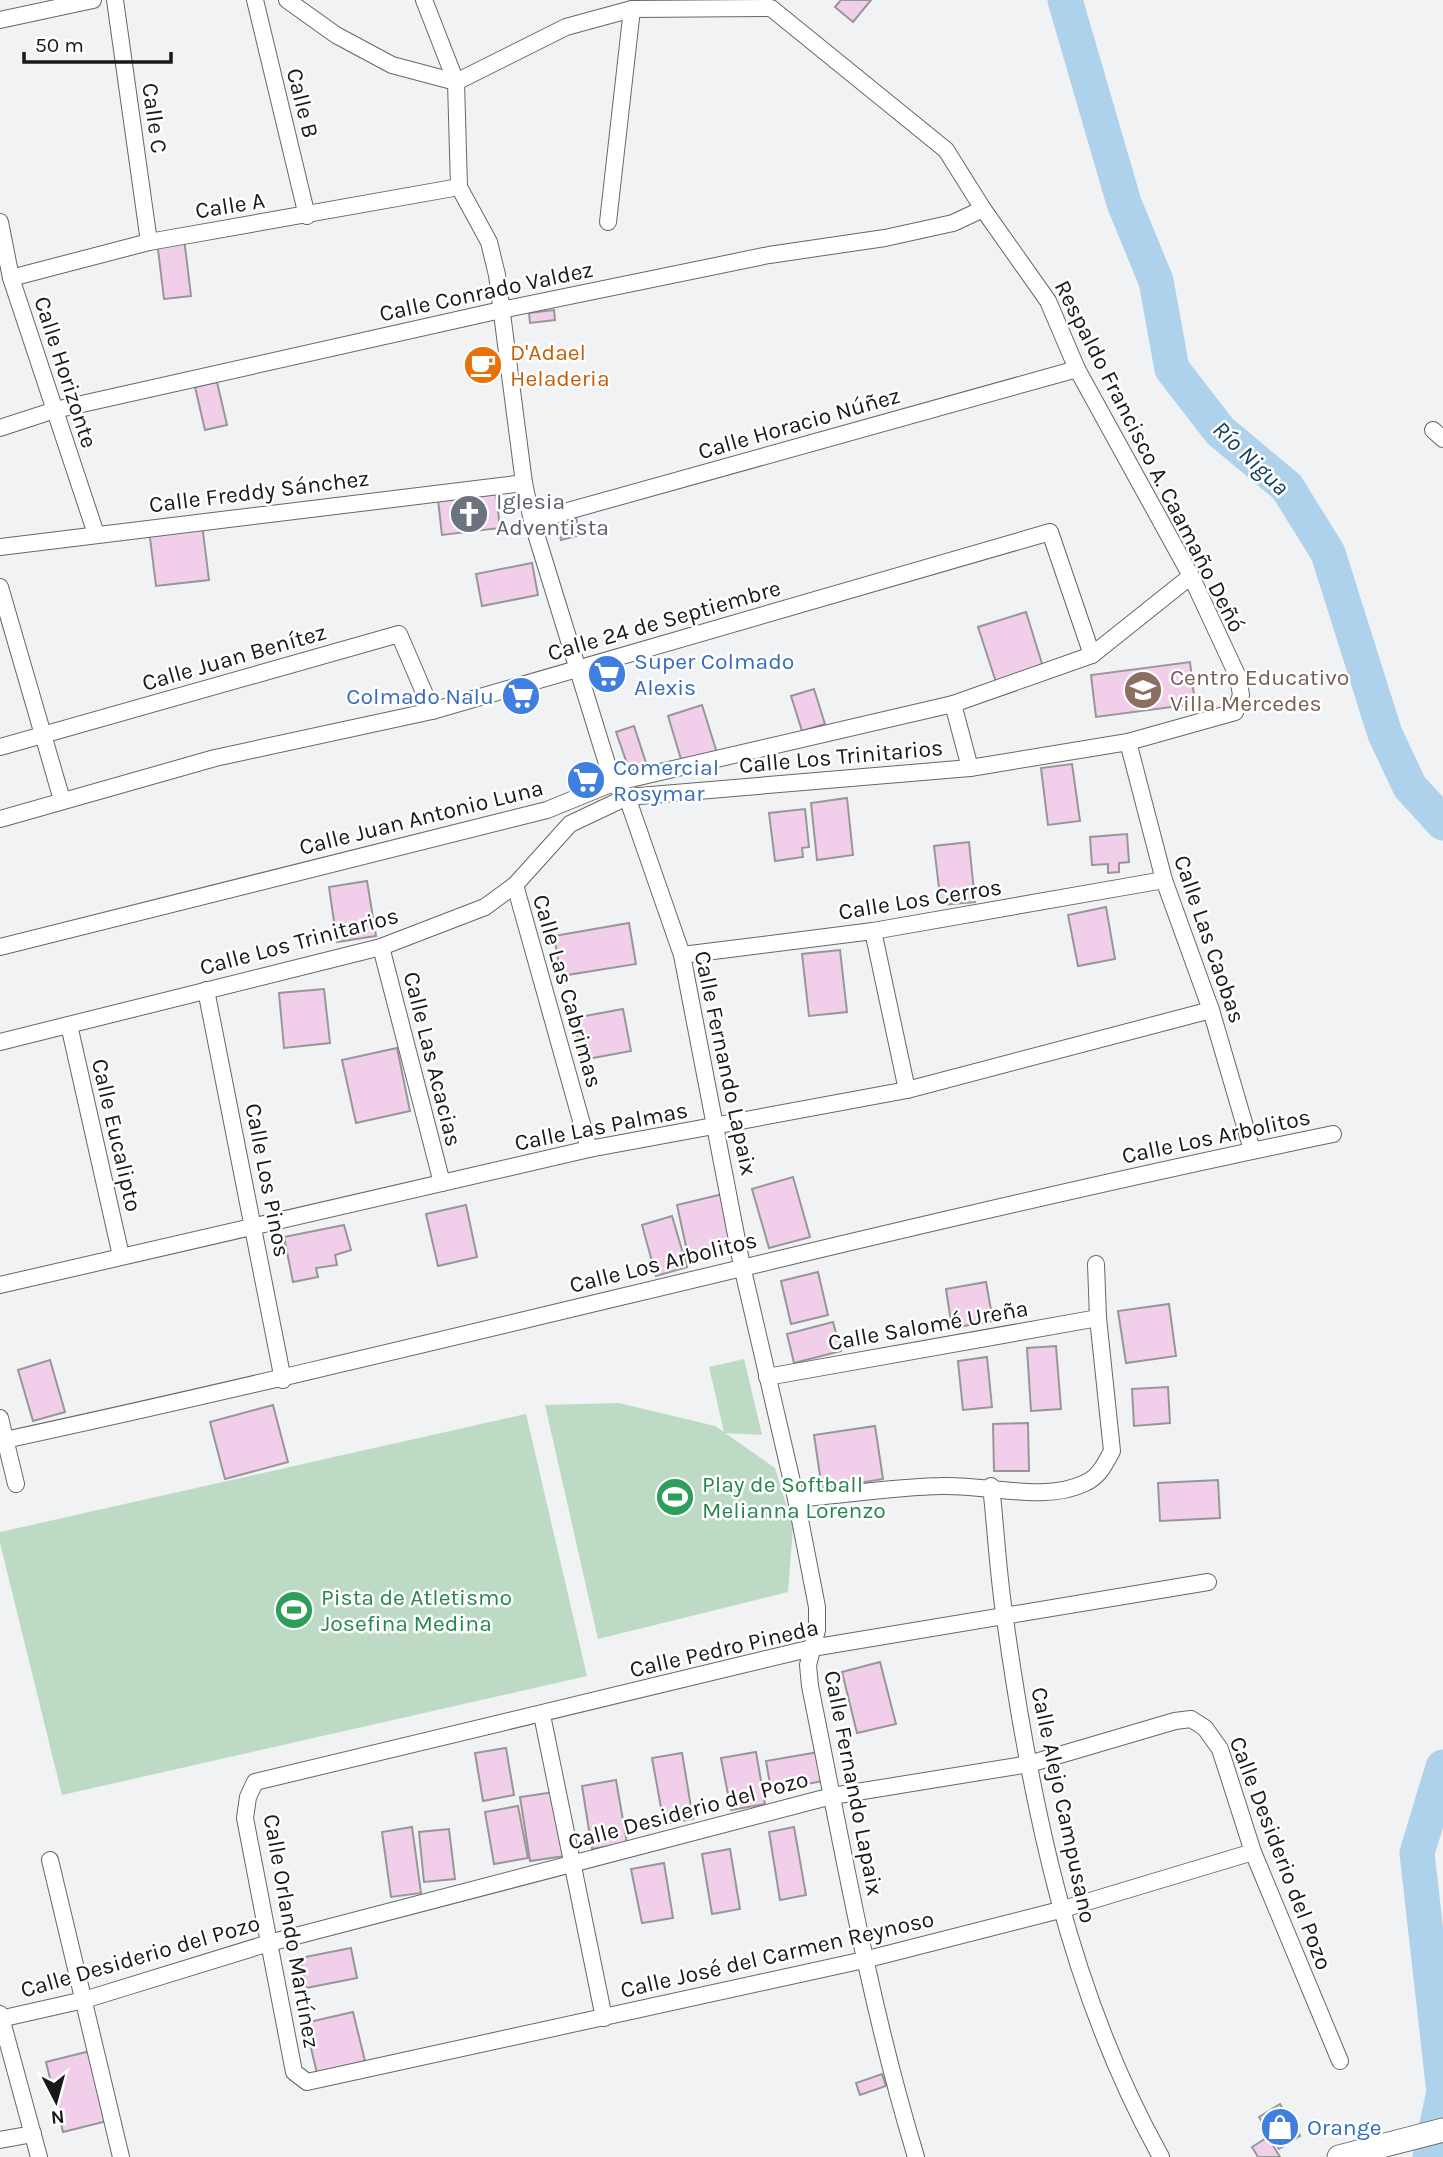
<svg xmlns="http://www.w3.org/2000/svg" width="1443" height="2157" font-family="Karla,sans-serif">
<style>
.green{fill:#bddac4}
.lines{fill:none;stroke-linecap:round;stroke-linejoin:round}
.river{stroke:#aed2eb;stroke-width:35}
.building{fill:#f1cfeb;stroke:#989798;stroke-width:2}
.minor-casing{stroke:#656768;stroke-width:18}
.secondary-casing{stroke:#656768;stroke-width:25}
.minor{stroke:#fff;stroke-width:16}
.secondary{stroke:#fff;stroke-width:23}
.labels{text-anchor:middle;stroke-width:5;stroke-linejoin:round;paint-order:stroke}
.street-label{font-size:23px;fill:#181919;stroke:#fff}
.food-label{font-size:23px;fill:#c56008;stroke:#fff;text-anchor:start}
.worship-label{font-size:23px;fill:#5b616d;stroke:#fff;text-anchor:start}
.shop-label{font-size:23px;fill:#366cbe;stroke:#fff;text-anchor:start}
.education-label{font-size:23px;fill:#785e54;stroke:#fff;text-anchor:start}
.leisure-label{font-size:23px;fill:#27864d;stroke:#fff;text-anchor:start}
.water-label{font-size:24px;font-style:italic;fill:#123f58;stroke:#fff}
</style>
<rect width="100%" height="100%" fill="#f0f2f3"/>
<!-- green -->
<g class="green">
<polygon points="744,1359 762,1435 725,1433 775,1468 793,1527 788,1592 598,1639 545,1405 619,1403 715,1426 724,1432 709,1367"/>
<polygon points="526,1414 587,1676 62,1795 0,1543 0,1532"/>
</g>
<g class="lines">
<!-- river -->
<g class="river">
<polyline points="1065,0 1124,203 1156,281 1172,369 1220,431 1287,487 1328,553 1385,734 1410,787 1443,823"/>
<polyline points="1443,1767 1417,1853 1443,2084"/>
<polyline points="1430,2157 1443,2096"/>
</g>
</g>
<!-- building -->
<g class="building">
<polygon points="841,0 871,0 853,22 835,7"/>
<polygon points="184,238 191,296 164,299 157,241"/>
<polygon points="554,310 555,320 530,323 529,313"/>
<polygon points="474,358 493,358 492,372 474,372"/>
<polygon points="217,382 227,425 205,430 195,387"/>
<polygon points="496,494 500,528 442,535 438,500"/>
<polygon points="576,517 580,535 561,540 557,522"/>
<polygon points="202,524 209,580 156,586 149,530"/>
<polygon points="532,563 538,595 482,606 476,574"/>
<polygon points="1026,612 1043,667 996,682 978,627"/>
<polygon points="614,662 619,680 600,685 595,667"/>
<polygon points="1190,662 1195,704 1096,717 1091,675"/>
<polygon points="525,684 531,705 516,708 511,688"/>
<polygon points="814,689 825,724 802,731 791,696"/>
<polygon points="702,705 718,756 683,766 668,716"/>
<polygon points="634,726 649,772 632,778 616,732"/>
<polygon points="1072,764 1080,821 1048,825 1041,768"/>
<polygon points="589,770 595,786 583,790 578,774"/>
<polygon points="847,798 853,855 817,860 811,803"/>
<polygon points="805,809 809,847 802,848 803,857 775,861 769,813"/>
<polygon points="1127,834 1129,862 1119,863 1119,872 1108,873 1108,864 1092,865 1090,837"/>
<polygon points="969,842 975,902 941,905 934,846"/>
<polygon points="367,881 376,936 337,942 329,887"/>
<polygon points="1106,907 1115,959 1078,966 1068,915"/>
<polygon points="629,923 636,964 561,976 554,936"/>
<polygon points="840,950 847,1012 809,1016 802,954"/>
<polygon points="324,989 330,1043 284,1048 279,993"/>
<polygon points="623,1009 631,1051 582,1060 574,1018"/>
<polygon points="397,1048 410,1111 356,1123 342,1060"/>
<polygon points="793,1177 810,1237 769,1248 752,1189"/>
<polygon points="723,1194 736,1249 689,1260 677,1205"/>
<polygon points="466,1205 477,1257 438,1266 426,1214"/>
<polygon points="672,1216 687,1267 656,1276 642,1225"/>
<polygon points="344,1225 351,1250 335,1255 337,1265 316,1268 318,1277 293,1282 284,1237"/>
<polygon points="818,1272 828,1315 791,1324 781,1281"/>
<polygon points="986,1282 993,1321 952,1328 946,1289"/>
<polygon points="1169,1304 1176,1356 1126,1363 1118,1311"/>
<polygon points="833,1322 841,1351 794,1363 787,1334"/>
<polygon points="1056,1346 1061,1409 1031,1411 1027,1348"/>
<polygon points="987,1357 992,1407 963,1410 958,1361"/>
<polygon points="50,1360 65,1412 33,1421 18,1370"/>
<polygon points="1168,1387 1170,1423 1134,1426 1132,1389"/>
<polygon points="273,1405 288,1462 225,1479 210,1422"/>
<polygon points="1028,1423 1029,1471 994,1471 993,1424"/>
<polygon points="875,1426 883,1479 822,1489 814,1435"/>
<polygon points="1218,1480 1220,1518 1160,1521 1158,1483"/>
<polygon points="880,1662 896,1724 857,1733 842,1672"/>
<polygon points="506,1748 514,1795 483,1801 475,1753"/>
<polygon points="756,1752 765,1804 731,1810 721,1758"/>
<polygon points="819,1752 824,1781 771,1790 766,1761"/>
<polygon points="682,1753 693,1819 664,1824 652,1758"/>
<polygon points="616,1780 627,1843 592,1849 582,1786"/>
<polygon points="555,1792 565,1856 530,1861 520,1797"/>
<polygon points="518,1806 528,1858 494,1864 485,1812"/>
<polygon points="412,1827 421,1893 391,1897 382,1832"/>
<polygon points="794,1827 806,1895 780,1900 769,1832"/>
<polygon points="449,1829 455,1879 424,1882 419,1832"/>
<polygon points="730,1849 740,1909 712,1914 702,1854"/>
<polygon points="664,1863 673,1918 642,1923 631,1869"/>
<polygon points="351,1948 357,1978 306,1988 300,1958"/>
<polygon points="353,2012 365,2061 317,2073 305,2023"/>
<polygon points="90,2051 107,2121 63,2132 46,2062"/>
<polygon points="882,2074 886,2086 860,2095 856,2083"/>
<polygon points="1280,2104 1300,2136 1279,2149 1259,2117"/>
<polygon points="1268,2137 1280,2157 1258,2157 1252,2147"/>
</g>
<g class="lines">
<!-- minor casing -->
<g class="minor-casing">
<g id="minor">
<polyline points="115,0 149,242"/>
<polyline points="255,0 307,216"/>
<path d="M 424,0 L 456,82 L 459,187 L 489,242 L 497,275 L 524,483 L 532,521 L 613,783 L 627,797 L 682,955 L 742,1266 L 796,1499 L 817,1607 L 817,1630 L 808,1665 L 810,1686 C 842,1844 869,2003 916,2157"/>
<polyline points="0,20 93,0"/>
<polyline points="0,222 11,278 96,534"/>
<polyline points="608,222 632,9"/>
<polyline points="11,278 149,242 459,187"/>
<polyline points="0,428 55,410 501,310 769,255 885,238 953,223 983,209"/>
<polyline points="1433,430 1443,439"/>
<polyline points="532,521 1077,369"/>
<polyline points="0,547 524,483"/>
<polyline points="0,587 62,800"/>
<polyline points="953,704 970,768"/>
<polyline points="1128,742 1164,880 1211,1010 1252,1150"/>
<polyline points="0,747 399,634 432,711"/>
<polyline points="0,819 215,758 432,711 1050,532 1092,655"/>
<polyline points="515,885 589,1149"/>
<polyline points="873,931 907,1090"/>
<polyline points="0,947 547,810 613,783 953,704 1092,655 1191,576"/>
<polyline points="381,947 442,1183"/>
<polyline points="682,955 873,931 1164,880"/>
<polyline points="206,990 283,1380"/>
<polyline points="69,1025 121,1256"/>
<polyline points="0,1042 381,947 485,907 515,885 570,824 627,797 970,768 1128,742 1235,712 1241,695 1238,677 1191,576 1077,369 1048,301 983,209 946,150 771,8 632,9 566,27 456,82 392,65 336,35 287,0"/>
<polyline points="0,1285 589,1149 907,1090 1211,1010"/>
<polyline points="767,1377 1098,1318"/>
<polyline points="0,1418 16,1484"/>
<path d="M 5,1440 C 449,1344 888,1226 1333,1134"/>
<path d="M 991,1486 C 996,1530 998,1575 1005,1619 C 1031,1805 1069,1992 1161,2157"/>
<path d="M 796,1499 C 844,1495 893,1487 941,1486 C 986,1484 1045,1503 1085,1483 C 1099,1477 1105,1464 1112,1451 L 1098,1318 L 1096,1264"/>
<polyline points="1208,1582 812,1648 255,1782 248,1797 245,1818 294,2072 307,2082 864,1960 1060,1910 1253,1852"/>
<polyline points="542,1715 604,2018"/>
<polyline points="50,1860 121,2157"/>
<polyline points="0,2014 39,2157"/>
<polyline points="0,2019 84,2000 269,1943 832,1796 1029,1764 1175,1721 1191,1719 1205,1728 1220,1749 1253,1852 1340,2061"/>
<polyline points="0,2140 33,2134"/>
</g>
</g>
<!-- secondary casing -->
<g class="secondary-casing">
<polyline id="secondary" points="1339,2157 1443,2130"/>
</g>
<!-- minor -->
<use href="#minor" class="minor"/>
<!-- secondary -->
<use href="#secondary" class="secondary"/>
</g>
<!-- icons -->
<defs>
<g id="cafe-disc" transform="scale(2.0125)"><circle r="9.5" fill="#e8710a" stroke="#fff"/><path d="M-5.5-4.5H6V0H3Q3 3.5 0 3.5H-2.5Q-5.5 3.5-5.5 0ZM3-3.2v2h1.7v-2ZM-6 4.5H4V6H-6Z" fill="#fff"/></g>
<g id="church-disc" transform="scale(2.0125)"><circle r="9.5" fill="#6b7280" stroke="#fff"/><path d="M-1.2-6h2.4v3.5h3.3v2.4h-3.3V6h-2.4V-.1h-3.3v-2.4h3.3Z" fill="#fff"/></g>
<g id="supermarket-disc" transform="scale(2.0125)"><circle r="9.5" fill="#3f7fe0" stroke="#fff"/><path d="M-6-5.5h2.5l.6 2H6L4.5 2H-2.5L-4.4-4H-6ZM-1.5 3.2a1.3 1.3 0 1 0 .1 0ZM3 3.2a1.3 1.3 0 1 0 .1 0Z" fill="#fff"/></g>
<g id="school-disc" transform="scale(2.0125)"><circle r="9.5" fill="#8d6e63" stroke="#fff"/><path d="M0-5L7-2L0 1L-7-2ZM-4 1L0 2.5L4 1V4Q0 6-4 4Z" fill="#fff"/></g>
<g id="stadium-disc" transform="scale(2.0125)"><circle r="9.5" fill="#2e9e5b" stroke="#fff"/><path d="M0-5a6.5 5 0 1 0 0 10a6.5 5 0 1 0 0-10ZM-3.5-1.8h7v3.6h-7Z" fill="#fff"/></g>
<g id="shop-disc" transform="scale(2.0125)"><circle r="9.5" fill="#3f7fe0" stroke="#fff"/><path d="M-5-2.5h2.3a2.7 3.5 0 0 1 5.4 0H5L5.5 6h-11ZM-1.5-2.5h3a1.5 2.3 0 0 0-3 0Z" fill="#fff"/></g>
</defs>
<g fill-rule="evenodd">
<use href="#cafe-disc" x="483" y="365"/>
<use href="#church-disc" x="469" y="514"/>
<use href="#supermarket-disc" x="607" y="674"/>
<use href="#school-disc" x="1143" y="690"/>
<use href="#supermarket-disc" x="521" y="696"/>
<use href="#supermarket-disc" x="586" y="780"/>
<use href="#stadium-disc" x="675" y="1497"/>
<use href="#stadium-disc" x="294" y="1610"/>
<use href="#shop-disc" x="1280" y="2127"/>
</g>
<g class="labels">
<!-- street labels -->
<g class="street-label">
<text transform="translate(303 103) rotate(76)" y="8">Calle B</text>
<text transform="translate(155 118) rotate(82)" y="8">Calle C</text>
<text transform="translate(230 205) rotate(-9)" y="8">Calle A</text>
<text transform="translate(486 291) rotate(-12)" y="8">Calle Conrado Valdez</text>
<text transform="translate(66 372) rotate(72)" y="8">Calle Horizonte</text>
<text transform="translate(799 423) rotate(-16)" y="8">Calle Horacio Núñez</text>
<text transform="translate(1150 456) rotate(63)" y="8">Respaldo Francisco A. Caamaño Deñó</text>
<text transform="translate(259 491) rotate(-7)" y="8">Calle Freddy Sánchez</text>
<text transform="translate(664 620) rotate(-16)" y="8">Calle 24 de Septiembre</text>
<text transform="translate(234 657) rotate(-16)" y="8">Calle Juan Benítez</text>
<text transform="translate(841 756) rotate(-5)" y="8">Calle Los Trinitarios</text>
<text transform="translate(421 817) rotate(-14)" y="8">Calle Juan Antonio Luna</text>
<text transform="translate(920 899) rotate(-9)" y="8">Calle Los Cerros</text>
<text transform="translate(1210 939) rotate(71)" y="8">Calle Las Caobas</text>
<text transform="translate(299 941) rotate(-15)" y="8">Calle Los Trinitarios</text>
<text transform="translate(568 991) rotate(74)" y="8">Calle Las Cabrimas</text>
<text transform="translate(433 1059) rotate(76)" y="8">Calle Las Acacias</text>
<text transform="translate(726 1063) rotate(78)" y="8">Calle Fernando Lapaix</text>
<text transform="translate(601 1126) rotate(-11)" y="8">Calle Las Palmas</text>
<text transform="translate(117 1135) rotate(77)" y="8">Calle Eucalipto</text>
<text transform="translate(1216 1136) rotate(-12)" y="8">Calle Los Arbolitos</text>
<text transform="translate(268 1180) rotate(79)" y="8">Calle Los Pinos</text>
<text transform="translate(663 1262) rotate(-14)" y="8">Calle Los Arbolitos</text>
<text transform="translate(928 1325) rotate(-10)" y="8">Calle Salomé Ureña</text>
<text transform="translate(724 1648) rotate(-13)" y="8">Calle Pedro Pineda</text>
<text transform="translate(854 1783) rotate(79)" y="8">Calle Fernando Lapaix</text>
<text transform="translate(1064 1805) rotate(78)" y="8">Calle Alejo Campusano</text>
<text transform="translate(688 1810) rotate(-15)" y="8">Calle Desiderio del Pozo</text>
<text transform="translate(1281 1853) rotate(69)" y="8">Calle Desiderio del Pozo</text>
<text transform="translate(292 1931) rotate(80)" y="8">Calle Orlando Martínez</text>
<text transform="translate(777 1954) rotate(-13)" y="8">Calle José del Carmen Reynoso</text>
<text transform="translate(140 1956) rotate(-16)" y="8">Calle Desiderio del Pozo</text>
</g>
<!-- food labels -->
<g class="food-label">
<text x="510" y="360">D'Adael<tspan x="510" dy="26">Heladeria</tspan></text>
</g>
<!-- worship labels -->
<g class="worship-label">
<text x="496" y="509">Iglesia<tspan x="496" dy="26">Adventista</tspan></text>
</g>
<!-- shop labels -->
<g class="shop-label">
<text x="634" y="669">Super Colmado<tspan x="634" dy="26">Alexis</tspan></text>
<text x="494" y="704" text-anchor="end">Colmado Nalu</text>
<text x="613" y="775">Comercial<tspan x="613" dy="26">Rosymar</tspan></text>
<text x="1307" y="2135">Orange</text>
</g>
<!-- education labels -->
<g class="education-label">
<text x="1170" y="685">Centro Educativo<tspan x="1170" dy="26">Villa Mercedes</tspan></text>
</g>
<!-- leisure labels -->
<g class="leisure-label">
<text x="702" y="1492">Play de Softball<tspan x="702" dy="26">Melianna Lorenzo</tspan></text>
<text x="321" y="1605">Pista de Atletismo<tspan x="321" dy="26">Josefina Medina</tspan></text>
</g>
<!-- water labels -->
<g class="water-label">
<text transform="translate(1251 458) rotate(44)" y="8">Río Nigua</text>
</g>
</g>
<!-- north arrow -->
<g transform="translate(56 2101) rotate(174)" stroke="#ffffff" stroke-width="5" paint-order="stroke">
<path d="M0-5L12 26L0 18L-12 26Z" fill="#181919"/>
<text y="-10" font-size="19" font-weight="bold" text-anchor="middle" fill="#181919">N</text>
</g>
<!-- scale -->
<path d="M24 52v10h147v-10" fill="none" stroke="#181919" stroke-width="3.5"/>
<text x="35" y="52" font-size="21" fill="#181919" stroke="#ffffff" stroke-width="5" paint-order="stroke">50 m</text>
</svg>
